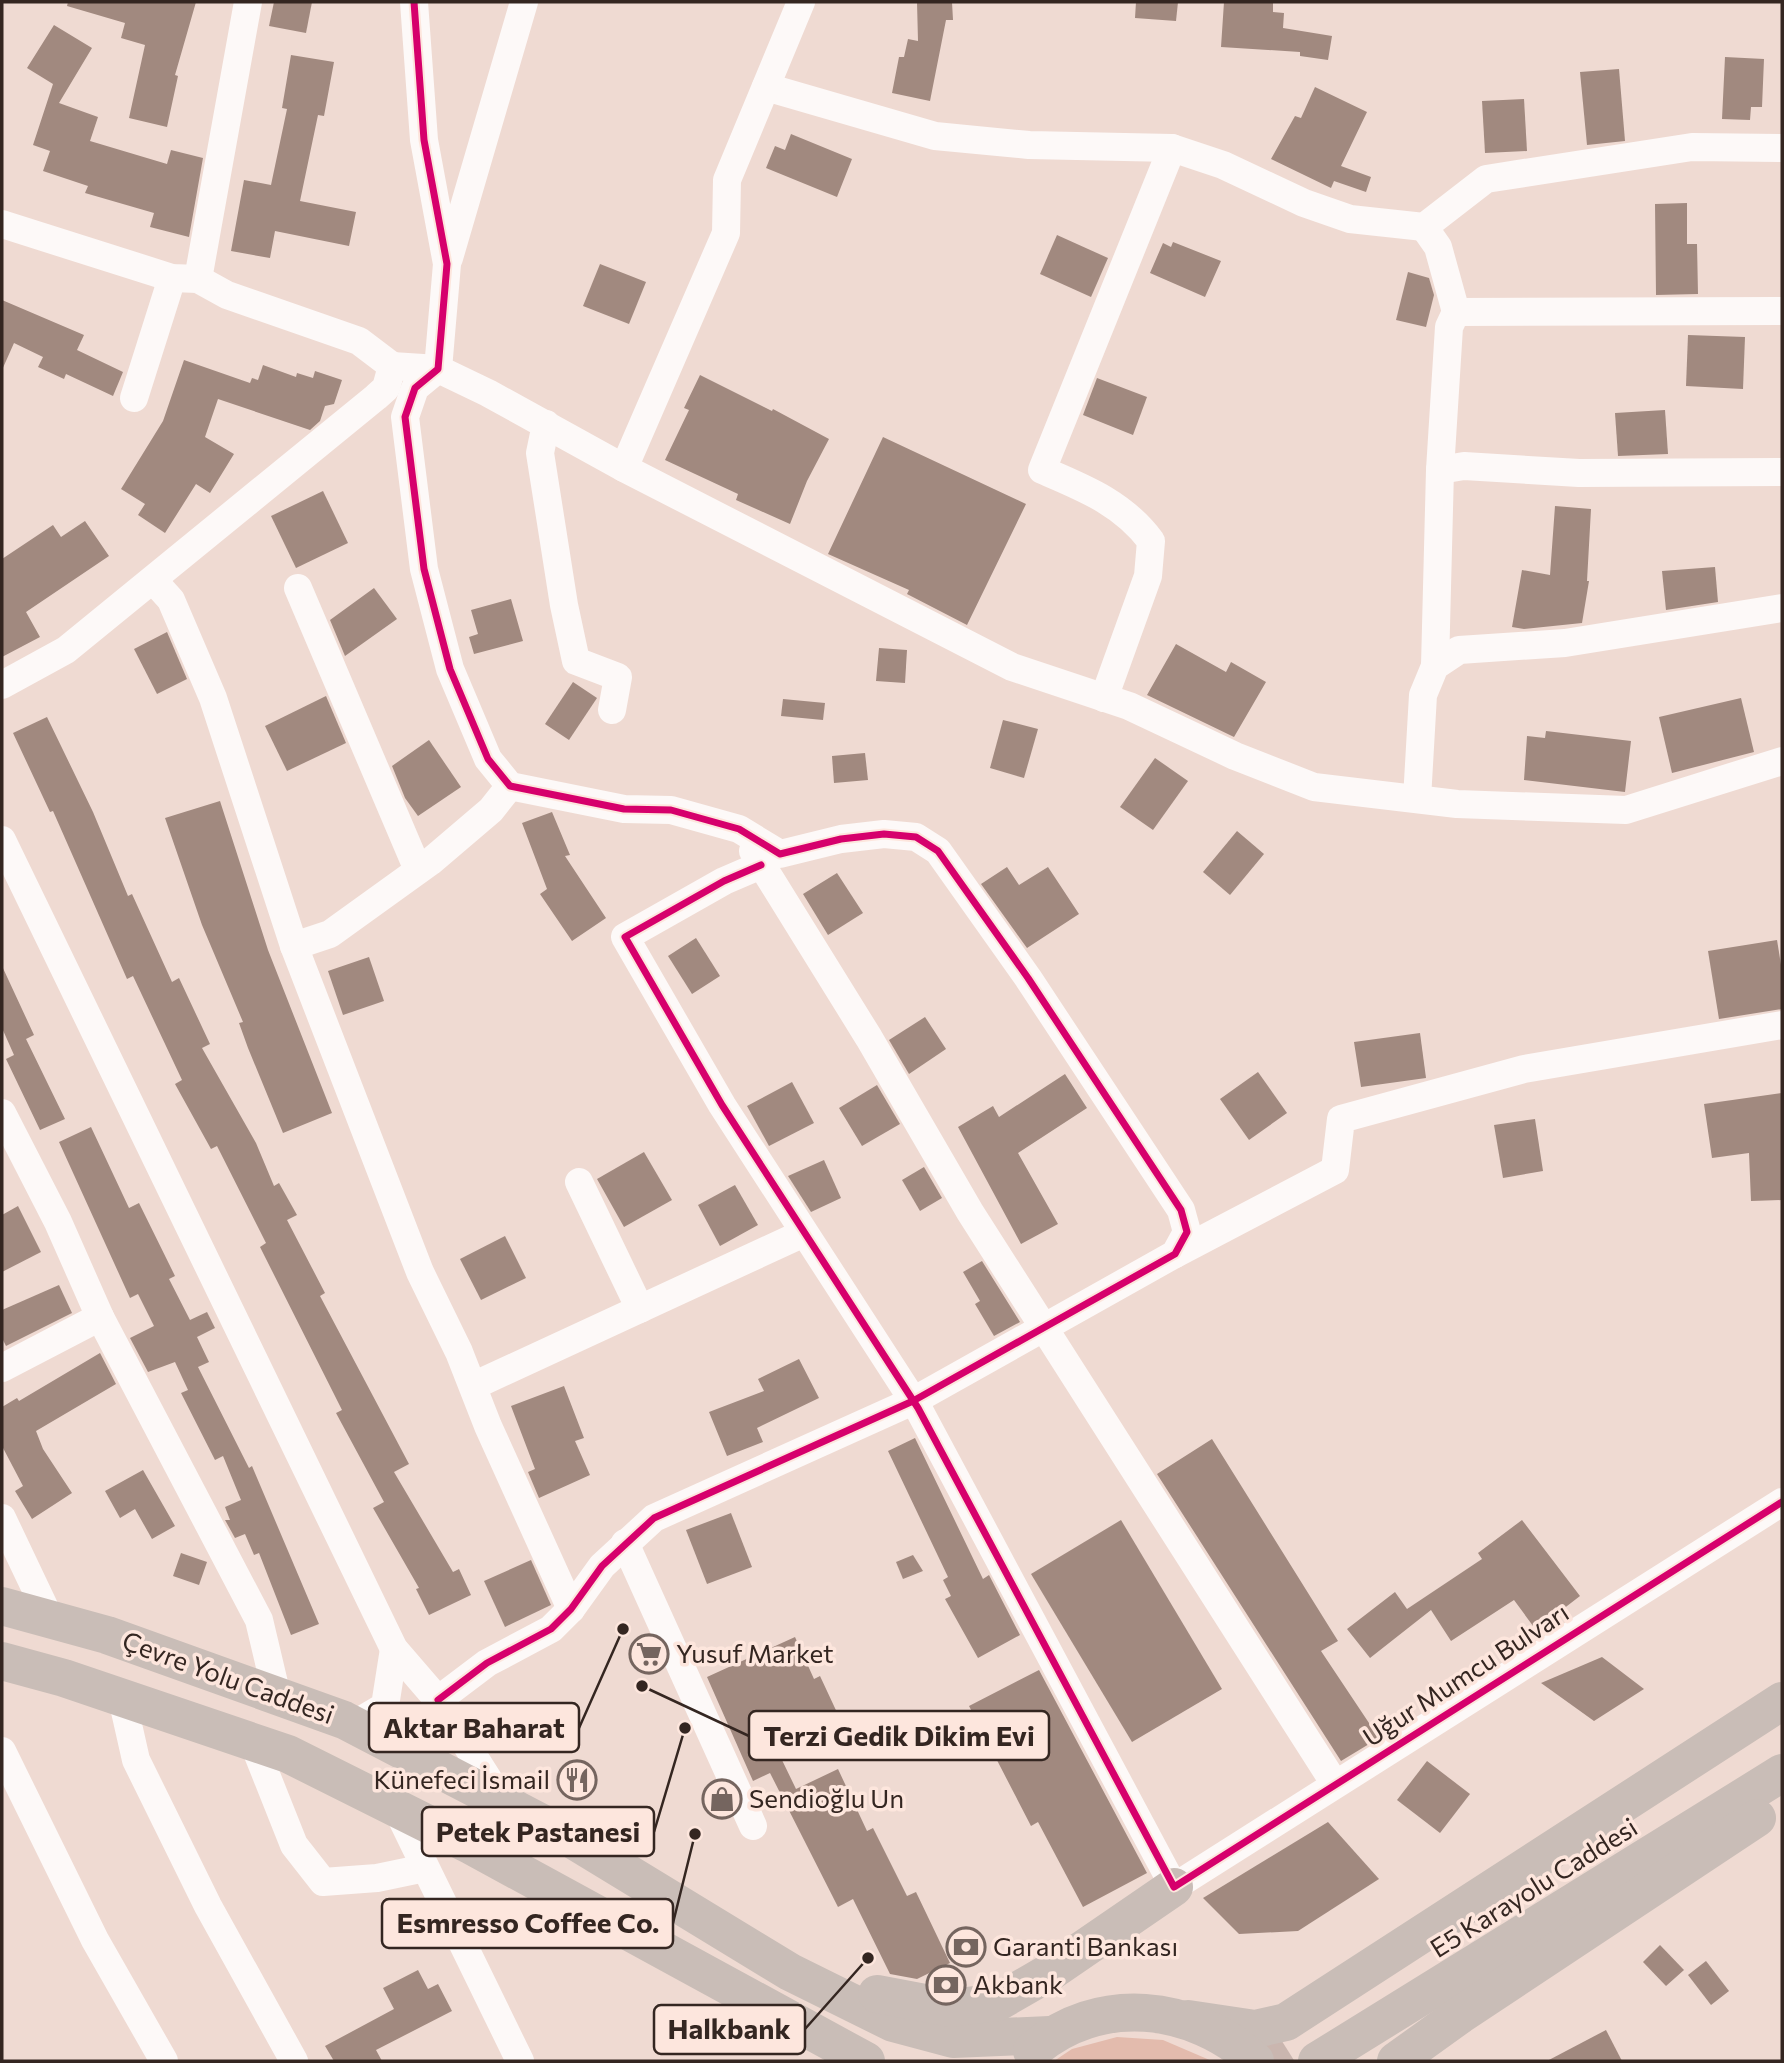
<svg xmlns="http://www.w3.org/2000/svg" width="1784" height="2063" font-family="Commissioner,sans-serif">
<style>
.green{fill:#e3bbad}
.building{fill:#a1897f}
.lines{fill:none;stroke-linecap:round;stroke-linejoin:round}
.highway-tunnel{stroke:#cab6af;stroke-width:38;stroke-dasharray:38 19;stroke-linecap:butt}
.minor{stroke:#fdf9f8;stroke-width:28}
.highway{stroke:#c9bdb7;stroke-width:38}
.cycleway-casing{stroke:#fde6dd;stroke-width:11}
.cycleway{stroke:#d6006c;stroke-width:7}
.labels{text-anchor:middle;stroke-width:7;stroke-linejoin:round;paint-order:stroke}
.poi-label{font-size:26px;fill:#342621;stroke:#fde6dd;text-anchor:start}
.street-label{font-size:26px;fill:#342621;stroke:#fde6dd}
.leader{fill:none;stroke:#342621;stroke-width:2.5}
.callout-dot{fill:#342621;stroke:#fde6dd;stroke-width:2.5}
.callout{fill:#fde6dd;stroke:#342621;stroke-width:2.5}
.callout-label{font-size:28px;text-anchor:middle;font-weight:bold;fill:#342621}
</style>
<rect width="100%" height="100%" fill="#efdad2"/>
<!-- green -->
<polygon class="green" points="1117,2037 1163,2040 1212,2061 1054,2061 1072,2049"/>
<!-- building -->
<g class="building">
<polygon points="68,2 196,2 175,75 178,76 167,127 129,118 145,45 121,38 125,23 67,6"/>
<polygon points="274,2 312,2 306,33 269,26"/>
<polygon points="917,2 952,2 953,20 946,20 930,101 892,93 899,57 904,57 908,39 918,41"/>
<polygon points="1136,2 1178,2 1176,21 1135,18"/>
<polygon points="1224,2 1273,2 1273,12 1284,13 1283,28 1332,36 1328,60 1300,56 1300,52 1221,47"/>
<polygon points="54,25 92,48 59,103 98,117 90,141 167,164 171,150 203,158 189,237 150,227 154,213 85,193 88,186 43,171 50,151 33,145 53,84 27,68"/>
<polygon points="291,55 334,62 324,116 318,115 300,201 356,212 349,246 275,231 270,258 231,251 244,180 271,185 287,109 282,108"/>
<polygon points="1725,57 1764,59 1762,107 1751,107 1750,120 1722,119"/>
<polygon points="1619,69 1625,141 1587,145 1580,72"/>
<polygon points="1315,87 1367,112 1341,166 1371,177 1366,192 1334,181 1331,188 1271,159 1295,116 1301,118"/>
<polygon points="1524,99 1527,151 1485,153 1482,101"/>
<polygon points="791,134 852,159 837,197 766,168 775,146 785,150"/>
<polygon points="1687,203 1687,244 1697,244 1698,294 1656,295 1655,204"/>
<polygon points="1057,235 1108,258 1091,297 1040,274"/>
<polygon points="1173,242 1221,261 1205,297 1150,273 1163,243 1171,247"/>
<polygon points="600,264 646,282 629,324 583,306"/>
<polygon points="1408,272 1429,278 1434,295 1426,327 1396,320"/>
<polygon points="2,300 84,335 77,350 123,372 113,396 66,374 64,379 38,367 43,357 14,343 2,370"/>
<polygon points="1688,335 1745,337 1743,389 1686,386"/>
<polygon points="184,360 250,383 252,378 258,380 263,365 296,377 297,373 313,378 315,371 342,380 334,404 325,406 320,421 310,430 218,399 205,437 234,454 210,493 196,484 165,533 138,515 145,504 121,489 163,421"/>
<polygon points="700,375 772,411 773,409 829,439 807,481 790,524 736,500 738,494 665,460 689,410 684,408"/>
<polygon points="1097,378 1147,397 1133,435 1083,415"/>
<polygon points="1665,410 1668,454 1618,456 1615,413"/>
<polygon points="883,437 1026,504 967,625 907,594 909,590 828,554"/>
<polygon points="323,491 348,543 296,568 271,516"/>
<polygon points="1555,506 1591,509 1587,581 1589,581 1582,623 1524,629 1512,627 1522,570 1550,575"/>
<polygon points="85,521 109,556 26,612 40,637 2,657 2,559 53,525 61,537"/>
<polygon points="1715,567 1718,602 1666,610 1662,571"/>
<polygon points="374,588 397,619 345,656 330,620"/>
<polygon points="511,599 523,641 474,654 469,637 478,634 471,610"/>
<polygon points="167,632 187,679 157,694 134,649"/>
<polygon points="1176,644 1226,672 1231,662 1266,682 1234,737 1147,695"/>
<polygon points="879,648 907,650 905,683 876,681"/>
<polygon points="573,682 597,698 569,740 545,724"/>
<polygon points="326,696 346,743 287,771 265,726"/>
<polygon points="1741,698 1754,752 1672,773 1659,717"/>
<polygon points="783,699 825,703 823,720 781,716"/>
<polygon points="47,717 93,812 128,896 132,894 172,982 179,978 210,1044 202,1048 256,1143 274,1186 279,1183 297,1215 287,1220 325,1293 320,1296 409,1464 394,1472 453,1572 459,1569 471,1595 429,1615 416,1589 419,1588 373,1508 384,1502 336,1413 342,1410 260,1247 266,1243 217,1146 211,1149 175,1084 182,1080 133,976 127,979 53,811 50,812 13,733"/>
<polygon points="1003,720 1038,729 1024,778 990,768"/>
<polygon points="1546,731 1631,741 1625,792 1524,780 1527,736 1545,738"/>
<polygon points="429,740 461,787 418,816 405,798 392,766"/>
<polygon points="865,753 868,780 834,783 832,756"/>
<polygon points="1155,758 1188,781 1153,830 1120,807"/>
<polygon points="220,801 268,950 332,1113 283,1133 248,1048 239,1023 243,1022 202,925 165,818"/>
<polygon points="552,812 570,855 565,856 606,918 572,941 540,894 547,889 522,823"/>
<polygon points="1237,831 1264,854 1230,895 1203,872"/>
<polygon points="1007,867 1019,885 1048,867 1079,914 1027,948 981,884"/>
<polygon points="837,873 863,913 828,935 803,894"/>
<polygon points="696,938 720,976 692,994 668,956"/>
<polygon points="1777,940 1782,971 1782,1009 1719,1019 1708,951"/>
<polygon points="369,957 384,1001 343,1015 328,971"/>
<polygon points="2,966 34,1035 26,1039 65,1119 40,1130 6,1059 14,1055 2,1028"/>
<polygon points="925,1017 946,1049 909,1074 889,1040"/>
<polygon points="1420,1033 1426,1078 1361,1087 1354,1042"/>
<polygon points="1258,1072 1287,1113 1249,1140 1220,1099"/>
<polygon points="1065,1074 1087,1108 1018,1153 1058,1224 1021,1244 958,1127 993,1106 999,1117"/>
<polygon points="792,1082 814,1123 769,1146 747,1106"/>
<polygon points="877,1085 900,1124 862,1146 839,1108"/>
<polygon points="1782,1093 1782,1200 1751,1201 1749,1153 1712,1158 1704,1104"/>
<polygon points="1535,1119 1543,1171 1503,1178 1494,1125"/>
<polygon points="91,1127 129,1208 139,1203 175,1276 169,1279 190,1320 207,1312 215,1328 197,1337 209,1362 198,1367 249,1468 252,1466 319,1624 291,1635 259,1553 254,1555 245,1534 235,1538 225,1520 230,1520 225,1507 241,1500 223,1456 215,1460 181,1393 188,1390 175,1362 148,1372 130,1338 154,1326 138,1294 130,1298 59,1142"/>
<polygon points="644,1152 672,1200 624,1227 597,1179"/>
<polygon points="824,1160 841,1198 811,1212 788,1176"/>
<polygon points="924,1167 942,1198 920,1211 902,1180"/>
<polygon points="735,1185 758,1225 720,1246 698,1205"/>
<polygon points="18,1206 41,1252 2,1272 2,1215"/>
<polygon points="505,1236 526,1278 481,1300 460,1259"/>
<polygon points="982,1261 1020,1322 994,1336 975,1304 980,1301 963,1272"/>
<polygon points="59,1285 72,1313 6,1346 2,1338 2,1310"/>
<polygon points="100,1353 116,1384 36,1431 43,1449 72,1493 32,1519 15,1491 23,1486 2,1446 2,1407 17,1398 19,1401"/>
<polygon points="799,1359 819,1398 757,1428 763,1442 727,1456 709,1412 764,1391 758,1379"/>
<polygon points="564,1386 584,1438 575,1441 590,1475 539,1498 528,1472 535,1469 511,1406"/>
<polygon points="915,1438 983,1579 989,1575 1020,1635 978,1658 945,1599 951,1596 943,1580 948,1577 888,1451"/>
<polygon points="1212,1439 1338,1641 1321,1651 1379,1738 1341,1761 1157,1474"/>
<polygon points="143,1470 175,1526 152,1539 135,1509 120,1518 105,1491"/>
<polygon points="731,1513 752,1567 707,1584 686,1530"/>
<polygon points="1121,1520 1222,1689 1132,1742 1031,1574"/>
<polygon points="1522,1520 1580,1596 1536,1630 1514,1600 1451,1641 1431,1610 1370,1658 1347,1629 1395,1592 1407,1609 1482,1559 1478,1553"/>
<polygon points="181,1553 207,1562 199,1585 173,1576"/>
<polygon points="913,1555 923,1571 903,1579 896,1562"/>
<polygon points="531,1560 551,1605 505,1627 484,1581"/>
<polygon points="795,1637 814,1679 820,1676 848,1736 821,1748 805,1714 768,1731 796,1789 838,1769 867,1831 873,1828 907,1896 916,1892 950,1963 917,1979 890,1974 853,1899 838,1907 770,1773 753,1781 707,1677"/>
<polygon points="1602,1657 1644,1689 1594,1721 1541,1683"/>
<polygon points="1039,1670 1147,1873 1083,1907 1038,1822 1031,1826 969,1706"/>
<polygon points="1427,1761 1470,1794 1440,1833 1397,1800"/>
<polygon points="1328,1822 1379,1879 1298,1931 1239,1934 1203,1898"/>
<polygon points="1660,1945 1684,1970 1666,1986 1643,1962"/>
<polygon points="1706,1961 1729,1991 1711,2005 1688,1975"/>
<polygon points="418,1970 428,1989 438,1984 452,2011 376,2050 382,2061 334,2061 325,2046 394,2009 383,1988"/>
<polygon points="1606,2030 1622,2061 1547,2061"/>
</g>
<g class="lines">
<!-- highway-tunnel -->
<polyline class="highway-tunnel" points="1261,2061 1285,2046"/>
<!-- minor -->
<g class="minor">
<polyline points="414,2 424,140 447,264 438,369 415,388 405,417 424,569 450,669 488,759 510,786 624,809 671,810 739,829 780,854 841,839 884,834 916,837 938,851 1028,978 1181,1210 1187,1232 1175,1254 913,1401 654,1518 602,1566 571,1609 551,1629 487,1663 438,1700"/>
<polyline points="766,87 935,136 1029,145 1172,148 1223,165 1304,203 1350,219 1424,227 1486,179 1692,147 1782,148"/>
<polyline points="2,224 172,278 198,279 227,295 359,341 392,366 386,388 376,397 66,650 2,685"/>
<polyline points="1424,227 1438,247 1456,312 1449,327 1440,470 1435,666"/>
<polyline points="449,258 524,2"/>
<polyline points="198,279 248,2"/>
<polyline points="1456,312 1782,311"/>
<polyline points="392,366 438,369 488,393 624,468 1012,667 1129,706 1235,756 1314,787 1457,804 1626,810 1782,761"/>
<polyline points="134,398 172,278"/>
<polyline points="546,424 540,453 564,605 576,661 618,677 612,710"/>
<polyline points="624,468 726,233 727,180 801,2"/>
<polyline points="1440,470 1464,466 1579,473 1782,472"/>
<polyline points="153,580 171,600 213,698 294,946 420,1272 459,1352 488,1426 571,1609"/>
<polyline points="298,588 418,870"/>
<path d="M 1104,698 L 1148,576 L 1151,541 C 1123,503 1084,488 1042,470 L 1172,148"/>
<polyline points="1417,799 1423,695 1435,666 1459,650 1565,643 1782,608"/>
<polyline points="2,840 394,1649 438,1700 502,1801"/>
<polyline points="753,851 869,1038 970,1212 1335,1784"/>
<polyline points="761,865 724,881 625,937 722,1105 918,1408 1174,1887 1782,1502"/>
<polyline points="294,946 330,934 430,862 491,810 510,786"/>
<polyline points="2,1113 58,1222 100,1317 259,1620 277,1696"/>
<polyline points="579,1182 640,1309"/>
<polyline points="1175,1254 1335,1170 1341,1119 1524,1069 1782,1025"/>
<polyline points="2,1368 100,1317"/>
<polyline points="473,1386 804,1233"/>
<polyline points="2,1518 50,1619"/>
<polyline points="625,1543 753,1826"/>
<polyline points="122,1698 136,1760 208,1906 294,2061"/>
<polyline points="353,1725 385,1706 394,1649"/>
<polyline points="253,1742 294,1845 323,1882 377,1878 425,1868"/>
<polyline points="2,1751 95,1940 164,2061"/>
<polyline points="397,1809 520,2061"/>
</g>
<!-- highway -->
<g class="highway">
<polyline points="2,1606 107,1635 344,1720 565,1835 790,1972 893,2023 953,2039 1050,2035"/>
<polyline points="2,1661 64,1678 288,1754 472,1846 866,2061"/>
<polyline points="877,1994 951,2008 998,2002 1050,1972 1174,1887"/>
<polyline points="1188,2019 1255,2029 1286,2022 1782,1701"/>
<path d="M 1032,2051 C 1098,1993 1193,2004 1255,2061"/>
<polyline points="1317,2061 1782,1773"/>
<polyline points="1396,2061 1460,2015 1757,1818"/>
</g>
<!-- cycleway casing -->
<g class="cycleway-casing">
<g id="cycleway">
<polyline points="414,2 424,140 447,264 438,369 415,388 405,417 424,569 450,669 488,759 510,786 624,809 671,810 739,829 780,854 841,839 884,834 916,837 938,851 1028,978 1181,1210 1187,1232 1175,1254 913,1401 654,1518 602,1566 571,1609 551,1629 487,1663 438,1700"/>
<polyline points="761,865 724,881 625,937 722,1105 918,1408 1174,1887 1782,1502"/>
</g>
</g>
<!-- cycleway -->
<use href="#cycleway" class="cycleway"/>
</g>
<!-- icons -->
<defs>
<g id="supermarket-ring" transform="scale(2.0125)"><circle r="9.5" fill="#fde6dd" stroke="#75655f" stroke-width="1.5"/><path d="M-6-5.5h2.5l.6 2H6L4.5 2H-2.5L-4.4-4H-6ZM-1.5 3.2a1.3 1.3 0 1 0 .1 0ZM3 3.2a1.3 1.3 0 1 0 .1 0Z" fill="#75655f"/></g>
<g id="restaurant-ring" transform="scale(2.0125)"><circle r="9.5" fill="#fde6dd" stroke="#75655f" stroke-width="1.5"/><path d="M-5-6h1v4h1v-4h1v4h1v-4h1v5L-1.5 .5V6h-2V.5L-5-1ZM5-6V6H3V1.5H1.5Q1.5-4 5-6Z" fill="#75655f"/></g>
<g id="shop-ring" transform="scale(2.0125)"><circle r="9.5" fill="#fde6dd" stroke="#75655f" stroke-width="1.5"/><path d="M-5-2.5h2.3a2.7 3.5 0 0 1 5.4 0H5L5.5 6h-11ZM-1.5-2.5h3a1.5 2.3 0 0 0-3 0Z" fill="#75655f"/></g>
<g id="bank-ring" transform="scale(2.0125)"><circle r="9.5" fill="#fde6dd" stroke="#75655f" stroke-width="1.5"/><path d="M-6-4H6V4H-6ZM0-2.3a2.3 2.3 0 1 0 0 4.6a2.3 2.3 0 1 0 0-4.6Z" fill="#75655f"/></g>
</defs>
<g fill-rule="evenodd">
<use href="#supermarket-ring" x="649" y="1654"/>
<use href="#restaurant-ring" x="577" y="1780"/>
<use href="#shop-ring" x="722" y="1799"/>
<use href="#bank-ring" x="966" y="1947"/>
<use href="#bank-ring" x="946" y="1985"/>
</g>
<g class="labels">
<!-- poi labels -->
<g class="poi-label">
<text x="676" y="1663">Yusuf Market</text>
<text x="550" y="1789" text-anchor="end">Künefeci İsmail</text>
<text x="749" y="1808">Sendioğlu Un</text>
<text x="993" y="1956">Garanti Bankası</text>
<text x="973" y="1994">Akbank</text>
</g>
<!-- street labels -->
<g class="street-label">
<text transform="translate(1466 1675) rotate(-33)" y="9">Uğur Mumcu Bulvarı</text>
<text transform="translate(228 1678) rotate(20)" y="9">Çevre Yolu Caddesi</text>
<text transform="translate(1534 1888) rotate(-32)" y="9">E5 Karayolu Caddesi</text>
</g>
</g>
<!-- callouts -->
<path class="leader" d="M623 1629L579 1728M642 1686L749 1736M685 1728L654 1832M695 1834L673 1923M868 1958L805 2029"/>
<g class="callout-dot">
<circle cx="623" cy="1629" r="7"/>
<circle cx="642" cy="1686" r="7"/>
<circle cx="685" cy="1728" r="7"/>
<circle cx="695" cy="1834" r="7"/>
<circle cx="868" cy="1958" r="7"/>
</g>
<g class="callout">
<rect x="369" y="1703" width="210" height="49" rx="7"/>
<rect x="749" y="1711" width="300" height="49" rx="7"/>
<rect x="422" y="1807" width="232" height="49" rx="7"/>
<rect x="382" y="1899" width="291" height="49" rx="7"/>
<rect x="654" y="2005" width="151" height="49" rx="7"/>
</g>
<g class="callout-label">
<text x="474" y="1738">Aktar Baharat</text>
<text x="899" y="1746">Terzi Gedik Dikim Evi</text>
<text x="538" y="1842">Petek Pastanesi</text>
<text x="528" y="1933">Esmresso Coffee Co.</text>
<text x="729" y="2039">Halkbank</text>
</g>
<!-- border -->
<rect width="1784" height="2063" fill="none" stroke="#342621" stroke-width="7"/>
</svg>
